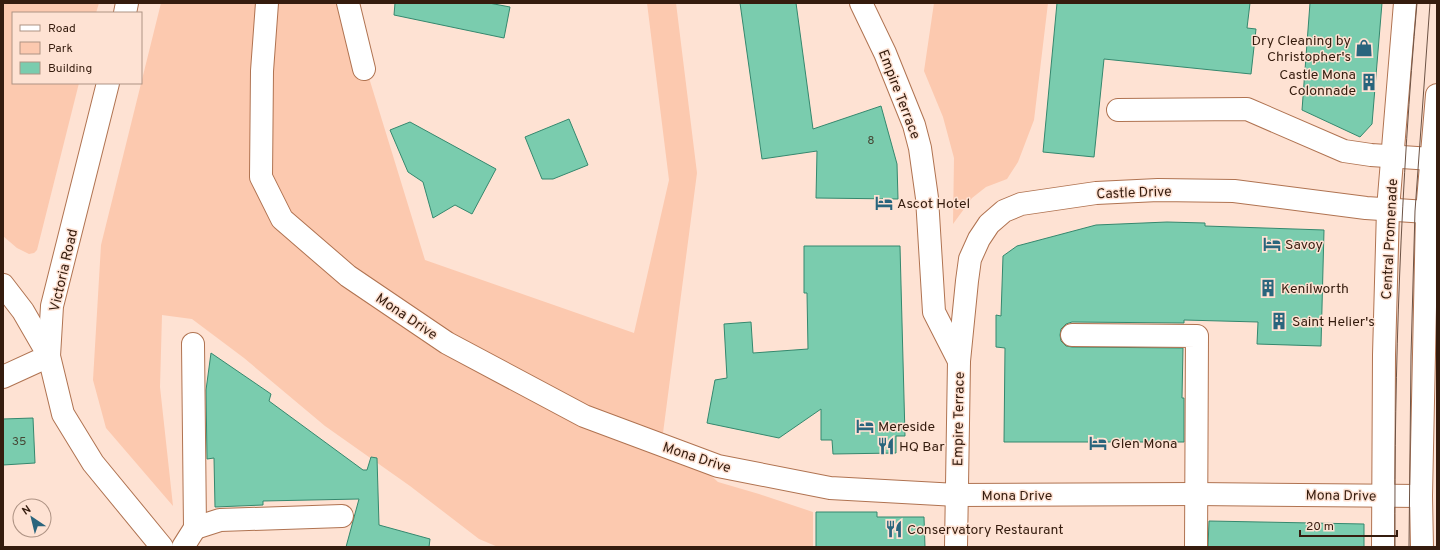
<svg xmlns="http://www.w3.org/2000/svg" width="1440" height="550" font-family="Overpass,sans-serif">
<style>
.green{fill:#fcc9af}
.building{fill:#7accae;stroke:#35886e}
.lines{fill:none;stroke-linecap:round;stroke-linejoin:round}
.minor-casing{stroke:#b07351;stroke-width:24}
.major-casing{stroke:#b07351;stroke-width:24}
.minor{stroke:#fff;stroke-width:22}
.major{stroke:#fff;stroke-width:22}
.tram{stroke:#6d5345;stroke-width:1}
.labels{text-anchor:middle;stroke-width:3;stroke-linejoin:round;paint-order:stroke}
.number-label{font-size:12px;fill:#464836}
.poi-label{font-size:14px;fill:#351c0e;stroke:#fee2d3;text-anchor:start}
.street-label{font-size:14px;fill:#351c0e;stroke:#fee2d3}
</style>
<rect width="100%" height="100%" fill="#fee2d3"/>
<!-- green -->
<g class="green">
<polygon points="3,3 99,3 96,13 13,13 13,83 79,83 37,250 34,253 29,254 17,248 3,236"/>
<polygon points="161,3 346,3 425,260 634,333 669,180 647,3 676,3 697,173 663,433 718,482 759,494 813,512 813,547 498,547 479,539 410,486 325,426 244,358 192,319 162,315 160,387 173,506 106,428 93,380 101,245"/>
<polygon points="934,3 1048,3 1034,120 1018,162 1007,179 986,187 972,198 953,224 954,158 943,117 924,71"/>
</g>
<!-- building -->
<g class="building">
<polygon points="395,3 489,3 510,7 504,38 394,15"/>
<polygon points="740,3 796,3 813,129 881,106 897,164 898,199 816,198 817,151 762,159"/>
<polygon points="1057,3 1250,3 1247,28 1256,29 1251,74 1104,59 1094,157 1043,152"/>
<polygon points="1310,3 1382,3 1372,124 1360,137 1302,110"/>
<polygon points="569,119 588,165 553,179 542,179 525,137"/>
<polygon points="410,122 496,169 472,214 455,205 433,218 423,182 408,172 390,130"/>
<polygon points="1167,222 1205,223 1205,226 1324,230 1321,346 1257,344 1258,322 1184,320 1184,323 1072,322 1066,324 1061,329 1060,335 1061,341 1066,346 1072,347 1183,348 1182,398 1184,398 1184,442 1004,442 1005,348 996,347 996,315 1001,316 1003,256 1017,246 1096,225"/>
<polygon points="804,246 900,246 905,436 896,436 896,453 833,454 832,440 821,440 821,409 779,438 707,423 715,380 727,378 724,324 751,322 753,353 808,349 807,293 804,293"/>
<polygon points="211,353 271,394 269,401 363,470 367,470 371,457 377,458 379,525 430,539 429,547 346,547 359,499 263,501 263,505 215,507 214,458 207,459 206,390"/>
<polygon points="33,418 35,463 3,465 3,419"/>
<polygon points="816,512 877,512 877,517 924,517 925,547 816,547"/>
<polygon points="1209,521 1364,524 1364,547 1208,547"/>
</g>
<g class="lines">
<!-- minor casing -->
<g class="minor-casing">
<g id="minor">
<polyline points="267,3 262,71 261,177 282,219 348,276 447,343 584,416 718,466 830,488 957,495 1196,494 1421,496"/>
<polyline points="348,3 364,69"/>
<polyline points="861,3 885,53 914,125 920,148 927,198 934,312 959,361"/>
<polyline points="1118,110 1247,109 1344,151 1371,155 1432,159"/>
<polyline points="3,285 23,311 49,356 3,377"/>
<polyline points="1072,335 1197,336 1196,547"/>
<polyline points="195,528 220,520 342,516"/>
<polyline points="183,547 195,528 193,344"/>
<polyline points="956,547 959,361 967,281 970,259 979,239 989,224 1004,211 1021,204 1096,193 1158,190 1234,191 1366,208 1427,212"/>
</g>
</g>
<!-- major casing -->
<g class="major-casing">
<g id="major">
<polyline points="125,13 127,3"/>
<polyline points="108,83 52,306 49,356 63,414 93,463 162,547"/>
<polyline points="1383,547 1384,355 1388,209 1405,3"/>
<polyline points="1422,547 1421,496 1427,212 1437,95"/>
</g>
</g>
<!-- minor -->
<use href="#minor" class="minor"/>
<!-- major -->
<use href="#major" class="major"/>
<!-- tram -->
<g class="tram">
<path d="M 1395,547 C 1394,366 1401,184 1417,3"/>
<polyline points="1409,547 1411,356 1415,211 1430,3"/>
</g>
</g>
<!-- icons -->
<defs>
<g id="shop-bare" transform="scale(1.38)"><path d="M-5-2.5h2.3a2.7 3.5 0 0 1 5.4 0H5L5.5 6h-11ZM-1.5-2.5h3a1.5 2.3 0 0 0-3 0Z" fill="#2a657d" stroke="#fee2d3" stroke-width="2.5" paint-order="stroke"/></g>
<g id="building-bare" transform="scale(1.38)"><path d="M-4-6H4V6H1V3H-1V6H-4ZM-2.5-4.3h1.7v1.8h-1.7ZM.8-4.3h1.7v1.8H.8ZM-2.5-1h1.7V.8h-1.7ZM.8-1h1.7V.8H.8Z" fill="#2a657d" stroke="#fee2d3" stroke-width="2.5" paint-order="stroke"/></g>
<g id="hotel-bare" transform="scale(1.38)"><path d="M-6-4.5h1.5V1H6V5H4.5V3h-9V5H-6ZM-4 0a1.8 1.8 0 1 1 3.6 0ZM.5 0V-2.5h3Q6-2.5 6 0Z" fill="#2a657d" stroke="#fee2d3" stroke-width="2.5" paint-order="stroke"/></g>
<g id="restaurant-bare" transform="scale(1.38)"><path d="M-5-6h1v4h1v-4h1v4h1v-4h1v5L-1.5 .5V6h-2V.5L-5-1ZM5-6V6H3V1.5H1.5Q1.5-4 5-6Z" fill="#2a657d" stroke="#fee2d3" stroke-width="2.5" paint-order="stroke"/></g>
</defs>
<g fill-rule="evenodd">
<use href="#shop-bare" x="1364" y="48"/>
<use href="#building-bare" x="1369" y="82"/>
<use href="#hotel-bare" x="884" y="203"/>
<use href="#hotel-bare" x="1272" y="244"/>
<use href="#building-bare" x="1268" y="288"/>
<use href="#building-bare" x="1279" y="321"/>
<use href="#hotel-bare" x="865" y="426"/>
<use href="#hotel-bare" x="1098" y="443"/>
<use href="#restaurant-bare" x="886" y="446"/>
<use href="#restaurant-bare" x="894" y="529"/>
</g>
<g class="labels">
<!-- number labels -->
<g class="number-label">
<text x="871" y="144">8</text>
<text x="19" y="445">35</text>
</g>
<!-- poi labels -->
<g class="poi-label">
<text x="1351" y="45" text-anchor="end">Dry Cleaning by<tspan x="1351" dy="16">Christopher's</tspan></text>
<text x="1356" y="79" text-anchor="end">Castle Mona<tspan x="1356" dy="16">Colonnade</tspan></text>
<text x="897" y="208">Ascot Hotel</text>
<text x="1285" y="249">Savoy</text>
<text x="1281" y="293">Kenilworth</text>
<text x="1292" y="326">Saint Helier's</text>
<text x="878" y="431">Mereside</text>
<text x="1111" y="448">Glen Mona</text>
<text x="899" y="451">HQ Bar</text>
<text x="907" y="534">Conservatory Restaurant</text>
</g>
<!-- street labels -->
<g class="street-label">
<text transform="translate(900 94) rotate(69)" y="5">Empire Terrace</text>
<text transform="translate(1134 192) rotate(-2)" y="5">Castle Drive</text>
<text transform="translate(1389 239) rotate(-87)" y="5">Central Promenade</text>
<text transform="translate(63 270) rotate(-77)" y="5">Victoria Road</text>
<text transform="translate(407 316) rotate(34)" y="5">Mona Drive</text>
<text transform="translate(958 419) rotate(-89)" y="5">Empire Terrace</text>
<text transform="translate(697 457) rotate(18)" y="5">Mona Drive</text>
<text x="1017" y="500">Mona Drive</text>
<text transform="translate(1341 495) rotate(1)" y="5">Mona Drive</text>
</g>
</g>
<!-- border -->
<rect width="1440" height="550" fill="none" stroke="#351c0e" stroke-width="8"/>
<!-- legend -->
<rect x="12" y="12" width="130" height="72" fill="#fee2d3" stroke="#ae9384"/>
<rect x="20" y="25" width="20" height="6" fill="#ffffff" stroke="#ae9384"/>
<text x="48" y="32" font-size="12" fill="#351c0e">Road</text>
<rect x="20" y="42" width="20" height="12" fill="#fcc9af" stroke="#ae9384"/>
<text x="48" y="52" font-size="12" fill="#351c0e">Park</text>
<rect x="20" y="62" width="20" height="12" fill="#7accae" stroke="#ae9384"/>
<text x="48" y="72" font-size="12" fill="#351c0e">Building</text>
<!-- north arrow -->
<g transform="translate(32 518) rotate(325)"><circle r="19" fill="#fee2d3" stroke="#ae9384"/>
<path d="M0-3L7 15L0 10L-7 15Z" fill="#2a657d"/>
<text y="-6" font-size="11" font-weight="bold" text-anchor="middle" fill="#351c0e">N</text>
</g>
<!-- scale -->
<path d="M1300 530v6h97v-6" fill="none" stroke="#351c0e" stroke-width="2"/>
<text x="1306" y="530" font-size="12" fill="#351c0e" stroke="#fee2d3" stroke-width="3" paint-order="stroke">20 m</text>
</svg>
